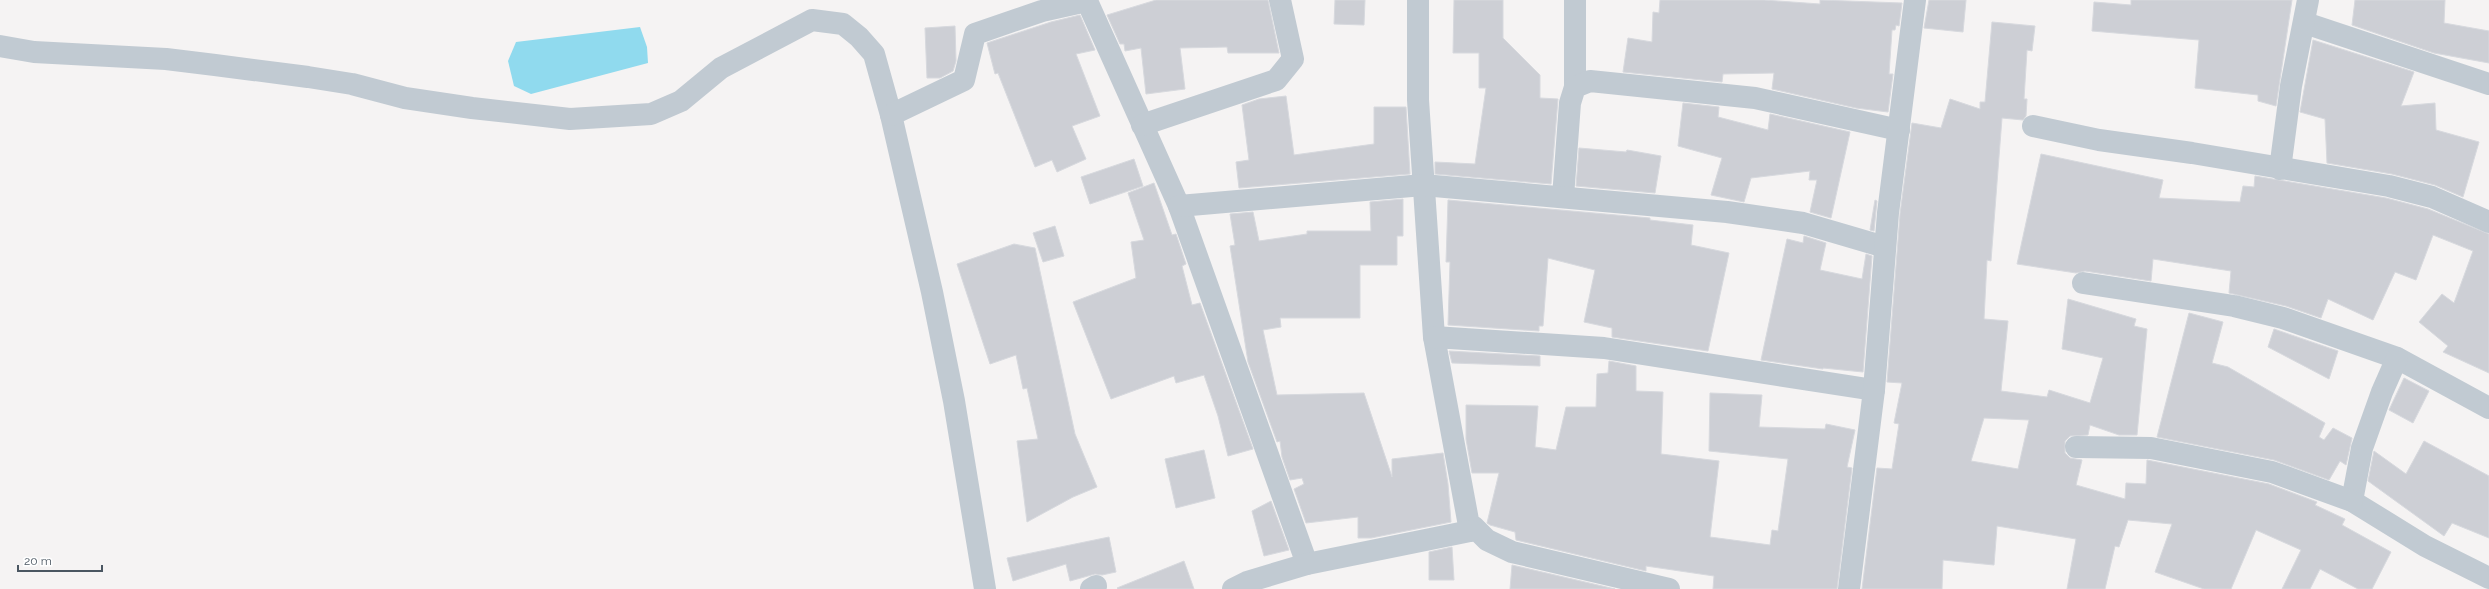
<svg xmlns="http://www.w3.org/2000/svg" width="2489" height="589" font-family="Raleway,sans-serif">
<style>
.water{fill:#90daee}
.building{fill:#cdcfd5;stroke:#d7d9de;fill-rule:evenodd}
.lines{fill:none;stroke-linecap:round;stroke-linejoin:round}
.minor{stroke:#c1cad2;stroke-width:22}
</style>
<rect width="100%" height="100%" fill="#f5f3f3"/>
<!-- water -->
<polygon class="water" points="640,27 647,47 648,63 531,94 514,86 508,61 516,42"/>
<!-- building -->
<g class="building">
<polygon points="1156,0 1268,0 1279,53 1228,53 1227,47 1180,48 1185,89 1146,94 1141,48 1125,51 1124,44 1120,44 1107,15"/>
<polygon points="1335,0 1365,0 1364,25 1334,24"/>
<polygon points="1454,0 1503,0 1503,38 1540,75 1540,98 1558,99 1551,184 1435,174 1435,162 1475,164 1486,88 1479,88 1479,53 1453,53"/>
<polygon points="1660,0 1764,0 1820,4 1820,0 1902,3 1899,26 1896,25 1895,30 1892,30 1889,74 1893,74 1888,112 1856,108 1772,89 1774,73 1723,74 1722,82 1623,72 1628,38 1652,42 1653,12 1659,13"/>
<polygon points="1929,0 1966,0 1963,32 1924,28"/>
<polygon points="2131,0 2292,0 2276,106 2258,101 2258,95 2195,88 2199,40 2092,31 2094,2 2131,5"/>
<polygon points="2355,0 2445,0 2444,23 2489,31 2489,63 2434,53 2352,25"/>
<polygon points="1080,15 1095,50 1076,54 1100,116 1072,126 1086,159 1057,172 1052,160 1035,167 998,73 995,74 987,43 1051,22"/>
<path d="M 1992,22 L 2035,26 L 2032,51 L 2027,50 L 2024,99 L 2027,99 L 2026,116 L 2023,120 L 2002,118 L 1991,261 L 1987,260 L 1984,319 L 2008,321 L 2001,391 L 2047,397 L 2049,390 L 2090,403 L 2103,358 L 2062,349 L 2068,299 L 2136,319 L 2134,326 L 2147,329 L 2137,435 L 2119,435 L 2090,425 L 2088,435 L 2070,436 L 2065,441 L 2065,453 L 2070,458 L 2082,460 L 2076,485 L 2125,499 L 2126,483 L 2146,484 L 2147,460 L 2269,484 L 2317,502 L 2315,505 L 2345,519 L 2342,525 L 2391,552 L 2372,589 L 2358,589 L 2320,569 L 2310,589 L 2282,589 L 2301,550 L 2256,530 L 2231,589 L 2204,589 L 2155,572 L 2172,524 L 2128,520 L 2119,547 L 2115,546 L 2105,589 L 2067,589 L 2076,539 L 1997,526 L 1994,565 L 1943,560 L 1942,589 L 1862,589 L 1877,468 L 1892,469 L 1899,424 L 1894,423 L 1902,383 L 1887,382 L 1900,214 L 1912,123 L 1941,128 L 1950,99 L 1980,109 L 1980,102 L 1985,102 ZM 1984,418 L 2029,420 L 2018,469 L 1971,461 Z"/>
<polygon points="955,26 956,61 953,71 940,78 927,78 925,28"/>
<polygon points="2313,40 2414,72 2401,106 2435,103 2436,130 2479,142 2463,197 2435,185 2392,174 2327,163 2325,119 2300,112"/>
<polygon points="1286,96 1294,155 1374,144 1374,107 1406,107 1410,174 1239,188 1236,162 1249,160 1242,105 1259,99"/>
<polygon points="1683,103 1719,107 1718,117 1768,130 1770,114 1850,132 1831,218 1810,212 1817,180 1809,180 1810,171 1751,178 1744,202 1711,195 1722,158 1678,146"/>
<polygon points="1579,148 1626,152 1627,150 1661,156 1655,193 1576,186"/>
<polygon points="2041,154 2163,180 2159,198 2240,202 2243,186 2254,187 2255,176 2386,198 2428,209 2489,234 2489,373 2443,352 2448,346 2419,322 2442,294 2454,303 2473,251 2433,235 2416,280 2395,272 2373,320 2328,299 2321,318 2286,306 2229,293 2231,271 2153,259 2151,281 2085,271 2076,273 2017,264"/>
<polygon points="1134,159 1143,186 1090,204 1081,177"/>
<polygon points="1154,183 1172,235 1176,234 1186,264 1182,266 1192,305 1200,303 1253,449 1228,456 1218,416 1204,375 1176,383 1174,376 1111,399 1073,302 1136,278 1131,242 1144,240 1128,193"/>
<polygon points="1403,199 1403,236 1397,236 1397,265 1360,265 1360,318 1280,318 1281,327 1263,330 1277,395 1364,393 1392,477 1392,459 1443,453 1448,484 1451,522 1371,538 1358,538 1358,517 1306,523 1294,489 1304,484 1302,478 1290,480 1282,457 1280,441 1277,442 1248,362 1230,246 1235,245 1230,214 1253,212 1259,241 1307,234 1307,231 1371,231 1370,202"/>
<polygon points="1448,200 1650,218 1650,220 1693,225 1691,245 1729,253 1708,351 1612,337 1612,328 1584,322 1595,270 1548,258 1543,326 1539,326 1539,331 1448,325 1450,262 1446,262"/>
<polygon points="1875,200 1877,201 1874,231 1870,230"/>
<polygon points="1055,226 1064,256 1043,262 1033,233"/>
<polygon points="1804,236 1826,243 1820,270 1862,279 1866,254 1872,256 1863,372 1823,368 1823,369 1761,360 1787,239 1803,243"/>
<polygon points="1014,244 1035,248 1075,434 1097,487 1073,497 1027,522 1017,441 1038,439 1027,388 1023,389 1016,355 990,364 957,264"/>
<polygon points="2189,313 2223,322 2212,363 2228,367 2325,423 2319,437 2324,440 2333,428 2352,438 2346,465 2340,461 2329,480 2274,460 2157,437"/>
<polygon points="2274,329 2338,351 2329,379 2268,347"/>
<polygon points="1449,351 1540,356 1540,366 1452,363"/>
<polygon points="1609,361 1636,366 1636,391 1663,392 1661,454 1719,461 1710,537 1770,545 1772,530 1778,531 1788,459 1709,451 1710,393 1762,395 1759,427 1825,429 1826,424 1855,430 1847,467 1852,468 1837,589 1713,589 1714,576 1646,566 1646,571 1516,540 1515,532 1490,525 1487,523 1499,473 1472,473 1466,439 1466,405 1538,406 1535,447 1556,450 1566,407 1596,407 1597,374 1608,373"/>
<polygon points="2404,378 2429,391 2413,423 2389,410"/>
<polygon points="2424,441 2489,476 2489,538 2452,523 2444,536 2368,481 2374,451 2406,474"/>
<polygon points="1204,450 1215,498 1176,508 1165,459"/>
<polygon points="1271,501 1289,550 1264,556 1252,511"/>
<polygon points="1109,537 1116,572 1102,575 1095,574 1070,581 1066,564 1013,581 1007,558"/>
<polygon points="1452,547 1454,580 1429,580 1429,552"/>
<polygon points="1184,561 1194,589 1118,589 1117,588"/>
<polygon points="1512,565 1615,589 1510,589"/>
</g>
<g class="lines">
<!-- minor -->
<g class="minor">
<polyline points="1418,0 1418,100 1434,337 1470,531 1474,527 1487,540 1512,552 1669,589"/>
<polyline points="2305,23 2489,84"/>
<polyline points="0,46 34,52 166,59 215,65 308,77 352,84 405,98 472,108 570,119 651,114 681,101 721,68 812,20 843,24 859,37 874,54 891,115 932,292 954,401 985,589"/>
<polyline points="1575,87 1575,0"/>
<polyline points="891,115 964,80 975,34 1042,11 1087,1 1179,206 1307,564"/>
<polyline points="1142,125 1276,80 1293,59 1280,0"/>
<polyline points="2033,126 2099,140 2192,153 2389,186 2432,197 2489,222"/>
<polyline points="2280,169 2291,86 2308,0"/>
<polyline points="1563,197 1570,103 1575,87 1590,81 1755,98 1899,130"/>
<polyline points="1179,206 1423,185 1727,212 1803,223 1885,247"/>
<polyline points="2083,283 2234,306 2283,318 2397,358 2489,408"/>
<polyline points="1434,337 1604,348 1874,390"/>
<polyline points="2397,358 2382,392 2362,448 2352,501 2425,546 2489,578"/>
<polyline points="2076,447 2151,448 2272,472 2352,501"/>
<polyline points="1091,589 1096,586"/>
<polyline points="1233,589 1247,582 1307,564 1470,531"/>
<polyline points="1849,589 1874,390 1888,213 1915,0"/>
</g>
</g>
<!-- scale -->
<path d="M18 565v6h84v-6" fill="none" stroke="#4a5661" stroke-width="2"/>
<text x="24" y="565" font-size="12" fill="#4a5661" stroke="#ffffff" stroke-width="3" paint-order="stroke">20 m</text>
</svg>
